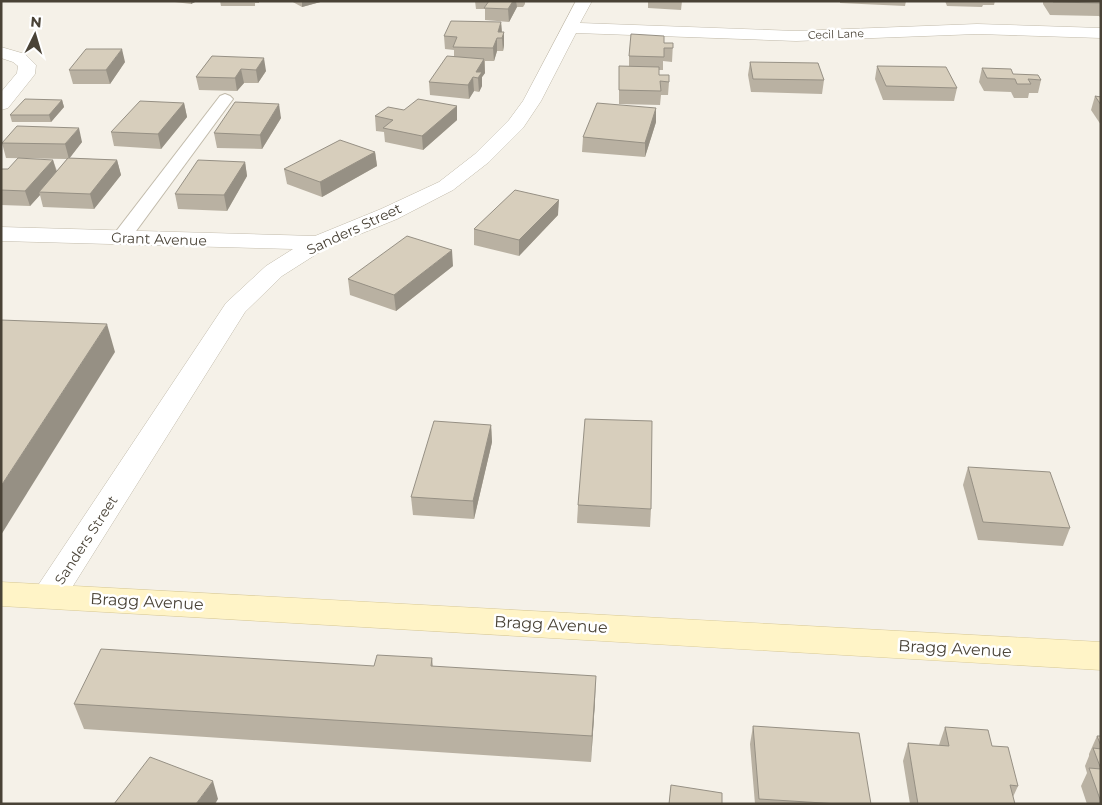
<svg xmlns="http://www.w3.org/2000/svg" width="1102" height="805" font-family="Montserrat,sans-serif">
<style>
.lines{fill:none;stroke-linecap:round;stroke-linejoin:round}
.service-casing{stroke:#c1baaa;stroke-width:2}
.minor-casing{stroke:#c1baaa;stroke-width:1}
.secondary-casing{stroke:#d7c895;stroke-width:1}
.service{fill:#fff;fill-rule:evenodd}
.minor{fill:#fff;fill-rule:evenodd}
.secondary{fill:#fff4c7;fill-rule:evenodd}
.wall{fill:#b9b1a2}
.shaded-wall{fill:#969084}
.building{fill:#d7cebc;stroke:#969084}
.labels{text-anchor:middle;stroke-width:5;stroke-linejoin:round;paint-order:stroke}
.far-street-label{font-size:11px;fill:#494236;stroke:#fff}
.street-label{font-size:14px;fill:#494236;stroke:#fff}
.near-street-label{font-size:16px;fill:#494236;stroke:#fff}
</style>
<rect width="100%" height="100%" fill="#f5f1e8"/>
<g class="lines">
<!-- service casing -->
<g class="service-casing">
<polygon id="service" points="225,94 230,96 233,99 128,242 121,244 114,242 112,238 114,234 220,96"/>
</g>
<!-- minor casing -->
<g class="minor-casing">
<g id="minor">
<polygon points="576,1 592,1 580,23 796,31 977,24 1101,28 1101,38 977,34 796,41 576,33 541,101 523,128 489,162 453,190 397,219 326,248 282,276 245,312 61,605 49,608 37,605 32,596 37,587 226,303 266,266 293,249 1,241 1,227 315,236 381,209 439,182 475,154 509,120 523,101"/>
<polygon points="1,47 25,54 36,65 35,74 32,78 8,108 1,110 1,92 17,73 18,66 13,62 1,58"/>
</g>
</g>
<!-- secondary casing -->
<g class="secondary-casing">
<polygon id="secondary" points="1,582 1101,642 1101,670 1,606"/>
</g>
<!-- service -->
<use href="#service" class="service"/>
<!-- minor -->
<use href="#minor" class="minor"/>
<!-- secondary -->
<use href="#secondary" class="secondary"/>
</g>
<!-- wall -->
<g class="wall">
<polygon points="167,1 197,1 191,4"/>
<polygon points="220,1 259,1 259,3 255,3 255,6 221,6"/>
<polygon points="291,1 324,1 302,7"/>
<polygon points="475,1 525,1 525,4 523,7 517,7 509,22 485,20 485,9 476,9"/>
<polygon points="648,1 682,1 681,10 648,8"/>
<polygon points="840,1 906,1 905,6 840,3"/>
<polygon points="945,1 995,1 994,5 983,5 982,7 947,6"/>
<polygon points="1043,1 1101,1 1101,18 1099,16 1050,15 1043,4"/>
<polygon points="501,22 502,32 504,45 503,51 497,51 494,61 485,61 485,73 482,77 482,86 479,92 474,91 469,99 430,95 429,82 454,57 454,50 445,49 444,36"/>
<polygon points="673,43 672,62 663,61 663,70 659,70 659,75 669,82 668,95 661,95 660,105 619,104 619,66 629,66 629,56"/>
<polygon points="212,56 266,71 258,83 244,83 237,91 199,90 196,77"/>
<polygon points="125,62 110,84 73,84 69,70"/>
<polygon points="750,62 824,80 822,94 751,92 748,75"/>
<polygon points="877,66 957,88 954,101 883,100 875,79"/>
<polygon points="982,68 1041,80 1038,93 1029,93 1028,98 1014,98 1011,92 984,91 979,82"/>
<polygon points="1095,96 1101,97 1101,125 1091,110"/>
<polygon points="62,100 64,107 51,122 12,122 10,115"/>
<polygon points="184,103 187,117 161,149 114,146 111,132"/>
<polygon points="457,106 457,120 423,150 385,142 384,132 376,131 375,116 404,110"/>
<polygon points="656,108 656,122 645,157 582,152 583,137"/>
<polygon points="281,118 262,149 217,148 214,133"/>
<polygon points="82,142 69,158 117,160 121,175 94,209 43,207 40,195 30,206 1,205 1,169 8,169 53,160 57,171 67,159 6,158 2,143"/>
<polygon points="375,152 377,166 322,197 287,184 284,169"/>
<polygon points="245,162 247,176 227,211 178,209 175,194"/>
<polygon points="558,215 519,256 474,245 474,229"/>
<polygon points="453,266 396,311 350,295 348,279"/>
<polygon points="491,425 492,442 474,519 413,515 411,497"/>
<polygon points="968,467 1070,528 1063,546 978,540 963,485"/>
<polygon points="578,505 651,509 650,527 577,523"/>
<polygon points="432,658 433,666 595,701 591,762 84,729 74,704 374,666"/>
<polygon points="753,726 871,804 755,804 750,744"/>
<polygon points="945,727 992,746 1018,786 1013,797 1015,804 910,804 903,761 908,743 939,745"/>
<polygon points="1097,736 1101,736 1101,804 1087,804 1081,786 1087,773 1085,766 1089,756 1089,754"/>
</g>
<!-- shaded-wall -->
<g class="shaded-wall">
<polygon points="191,1 197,1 191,4"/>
<polygon points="302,1 324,1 302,7"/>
<polygon points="513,1 516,1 517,7 509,22 508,9"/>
<polygon points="501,22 502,35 498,32"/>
<polygon points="504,32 504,45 503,51 502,38"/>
<polygon points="497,38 497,51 494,61 493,48"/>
<polygon points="122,49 125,62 110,84 106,70"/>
<polygon points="264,58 266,71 258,83 256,70"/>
<polygon points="484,59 485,73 482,77 482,86 479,92 478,78 476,72"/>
<polygon points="241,69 244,83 237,91 235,78"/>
<polygon points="473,77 474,91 469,99 468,85"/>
<polygon points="62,100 64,107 51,122 49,115"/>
<polygon points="184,103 187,117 161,149 158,134"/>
<polygon points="279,104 281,118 262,149 260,135"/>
<polygon points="457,106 457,120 423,150 422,136"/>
<polygon points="656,108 656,122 645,157 645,143"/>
<polygon points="79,128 82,142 69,159 65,144"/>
<polygon points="375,152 377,166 322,197 320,182"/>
<polygon points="53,160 57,174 39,192 40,195 30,206 25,191"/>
<polygon points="117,160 121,175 94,209 90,194"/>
<polygon points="245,162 247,176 227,211 224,195"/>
<polygon points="559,200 558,215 519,256 519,240"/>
<polygon points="452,250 453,266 396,311 394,295"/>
<polygon points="107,324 115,352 1,535 1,486"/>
<polygon points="491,425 492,442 474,519 473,501"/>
<polygon points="596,676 595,701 591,762 592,736"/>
<polygon points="213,781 218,799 215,804 196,804"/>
</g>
<!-- building -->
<g class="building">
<polygon points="489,1 513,1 508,9 484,8"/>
<polygon points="1053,1 1101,1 1101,3 1053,2"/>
<polygon points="451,21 501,22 498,32 504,32 502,38 497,38 493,48 453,47 457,37 444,36"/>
<polygon points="631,34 664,36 664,43 673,43 673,48 664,48 664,57 629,56"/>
<polygon points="86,49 122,49 106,70 69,70"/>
<polygon points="212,56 264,58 256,70 241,69 235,78 196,77"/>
<polygon points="447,56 484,59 476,72 482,72 478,78 473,77 468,85 429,82"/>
<polygon points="750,62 818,63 824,80 753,79"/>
<polygon points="619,66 659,67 659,75 669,75 669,82 660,81 661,91 619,90"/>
<polygon points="877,66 946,67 957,88 886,86"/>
<polygon points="982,68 1011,69 1013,74 1038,75 1041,80 1028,79 1031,84 1017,84 1015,79 987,78"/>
<polygon points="1095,96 1101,97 1101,105"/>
<polygon points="25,99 62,100 49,115 10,115"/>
<polygon points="418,99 457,106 422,136 383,128 393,120 375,116 388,107 404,110"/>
<polygon points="140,101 184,103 158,134 111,132"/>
<polygon points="235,102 279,104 260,135 214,133"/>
<polygon points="597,103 656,108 645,143 583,137"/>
<polygon points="17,126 79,128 65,144 2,143"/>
<polygon points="340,140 375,152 320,182 284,169"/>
<polygon points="18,158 53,160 25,191 1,190 1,169 8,169"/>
<polygon points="68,158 117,160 90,194 39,192"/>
<polygon points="198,160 245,162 224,195 175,194"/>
<polygon points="515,190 559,200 519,240 474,229"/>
<polygon points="407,236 452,250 394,295 348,279"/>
<polygon points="1,320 107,324 1,486"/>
<polygon points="585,419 652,421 651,509 578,505"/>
<polygon points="434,421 491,425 473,501 411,497"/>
<polygon points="968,467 1050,472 1070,528 983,522"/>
<polygon points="101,649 374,666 377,655 432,658 431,666 596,676 592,736 74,704"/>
<polygon points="753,726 859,733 871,804 839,804 759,799"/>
<polygon points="945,727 988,730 992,746 1008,747 1018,786 1010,785 1015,804 918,804 908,743 949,746"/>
<polygon points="1097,736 1101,736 1101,746"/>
<polygon points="1093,748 1101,749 1101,802 1089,768 1101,769"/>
<polygon points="150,757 213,781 196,804 114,804"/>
<polygon points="671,785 722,793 722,804 669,804"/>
</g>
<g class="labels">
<!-- far-street labels -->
<g class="far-street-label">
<text transform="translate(836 34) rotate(-2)" y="4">Cecil Lane</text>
</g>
<!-- street labels -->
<g class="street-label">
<text transform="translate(354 229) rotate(-25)" y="5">Sanders Street</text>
<text transform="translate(159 239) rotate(2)" y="5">Grant Avenue</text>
<text transform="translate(86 540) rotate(-57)" y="5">Sanders Street</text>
</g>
<!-- near-street labels -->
<g class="near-street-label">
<text transform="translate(147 601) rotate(3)" y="6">Bragg Avenue</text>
<text transform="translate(551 624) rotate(3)" y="6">Bragg Avenue</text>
<text transform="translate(955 648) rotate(3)" y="6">Bragg Avenue</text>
</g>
</g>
<!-- border -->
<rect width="1102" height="805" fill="none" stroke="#494236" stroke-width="5"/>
<!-- north arrow -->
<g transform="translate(35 35) rotate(5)" stroke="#ffffff" stroke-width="4" paint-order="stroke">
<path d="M0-4L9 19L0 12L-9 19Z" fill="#494236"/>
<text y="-8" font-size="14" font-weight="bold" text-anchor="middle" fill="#494236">N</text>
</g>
</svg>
